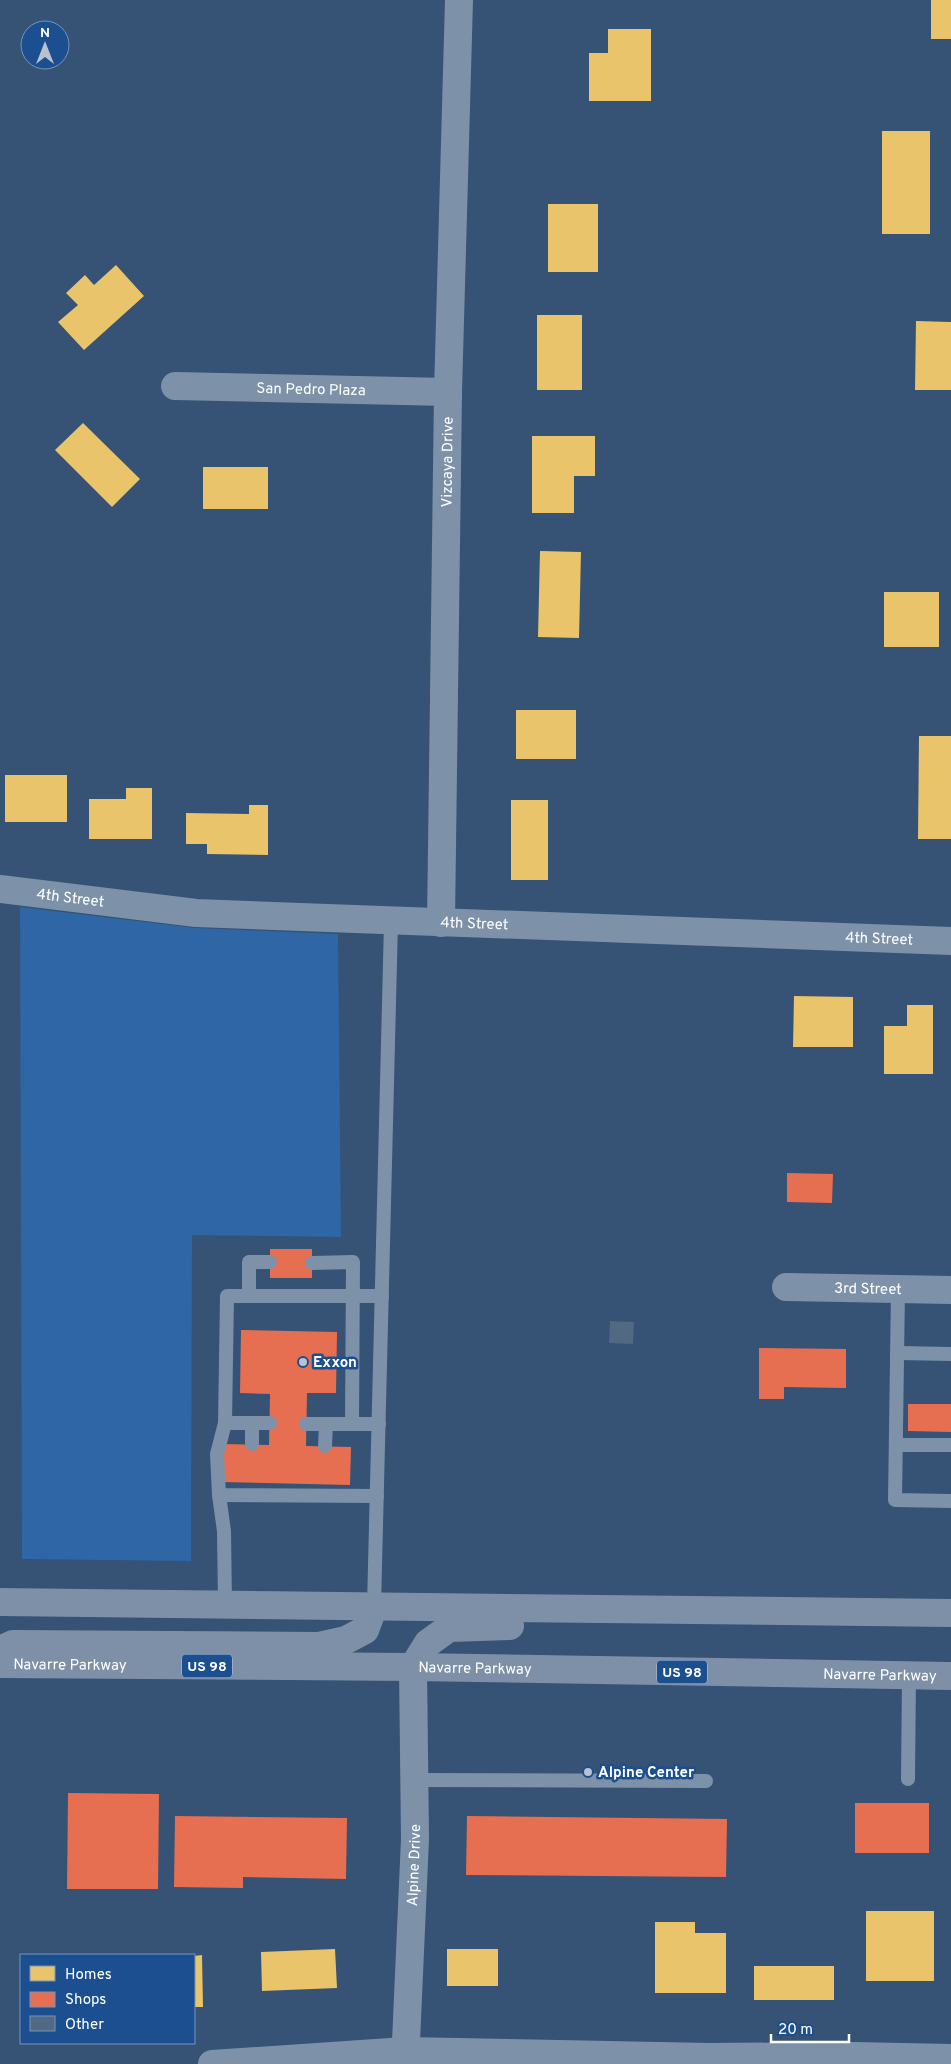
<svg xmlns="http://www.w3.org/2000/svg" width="951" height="2064" font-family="Overpass,sans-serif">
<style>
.green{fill:#2f66a5}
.homes{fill:#e9c46a}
.shops{fill:#e76f51}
.building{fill:#526984}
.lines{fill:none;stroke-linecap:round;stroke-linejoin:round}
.service{stroke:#7d92a8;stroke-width:14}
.minor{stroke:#7d92a8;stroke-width:28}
.trunk{stroke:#7e90a7;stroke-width:28}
.poi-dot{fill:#b9c2ce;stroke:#1b4f8f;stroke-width:2}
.labels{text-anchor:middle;stroke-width:5;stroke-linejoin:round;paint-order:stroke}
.shield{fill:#1b4f8f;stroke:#bbcadd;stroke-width:1}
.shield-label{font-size:14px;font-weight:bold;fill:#fff}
.street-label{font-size:15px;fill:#fff;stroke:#1b4f8f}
.poi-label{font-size:15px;font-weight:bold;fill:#fff;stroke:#1b4f8f;text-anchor:start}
</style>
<rect width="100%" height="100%" fill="#365274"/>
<!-- green -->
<polygon class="green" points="20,907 195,928 338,934 341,1237 192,1235 191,1561 22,1559"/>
<!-- homes -->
<g class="homes">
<rect x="931" y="0" width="20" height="39"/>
<polygon points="608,29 651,29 651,101 589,101 589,53 608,53"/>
<rect x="882" y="131" width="48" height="103"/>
<rect x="548" y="204" width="50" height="68"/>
<polygon points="116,265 144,296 84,350 58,322 78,305 66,293 85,275 94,285"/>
<rect x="537" y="315" width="45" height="75"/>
<polygon points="916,321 951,322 951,390 915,390"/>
<polygon points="83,423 140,479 112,507 55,450"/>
<polygon points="532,436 595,436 595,476 574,476 574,513 532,513"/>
<rect x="203" y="467" width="65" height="42"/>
<polygon points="540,551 581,552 579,638 538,637"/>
<rect x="884" y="592" width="55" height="55"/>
<rect x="516" y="710" width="60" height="49"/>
<polygon points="919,736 951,736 951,839 918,839"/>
<rect x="5" y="775" width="62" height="47"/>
<polygon points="126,788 152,788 152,839 89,839 89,799 126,799"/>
<rect x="511" y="800" width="37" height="80"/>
<polygon points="249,805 268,805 268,855 207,854 207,844 186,844 186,813 249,814"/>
<polygon points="794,996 853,997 853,1047 793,1047"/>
<polygon points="907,1005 933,1005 933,1074 884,1074 884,1026 907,1026"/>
<rect x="866" y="1911" width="68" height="70"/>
<polygon points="655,1922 695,1922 695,1933 726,1933 726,1993 655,1993"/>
<polygon points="335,1949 337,1988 262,1991 261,1952"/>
<rect x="447" y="1949" width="51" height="37"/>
<polygon points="202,1955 203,2007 194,2007 194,1956"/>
<rect x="754" y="1966" width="80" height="34"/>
</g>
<!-- shops -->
<g class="shops">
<polygon points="787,1173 833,1174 832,1203 787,1202"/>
<rect x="270" y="1249" width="42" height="29"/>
<polygon points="241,1330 337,1332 336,1393 307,1393 306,1446 351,1447 350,1485 221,1482 222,1444 269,1445 270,1394 240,1393"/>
<polygon points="759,1348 846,1349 846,1388 784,1387 784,1399 759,1399"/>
<polygon points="908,1404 951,1404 951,1432 908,1431"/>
<polygon points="68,1793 159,1794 158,1889 67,1889"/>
<rect x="855" y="1803" width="74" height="50"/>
<polygon points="175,1816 347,1818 346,1879 243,1877 243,1888 174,1887"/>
<polygon points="467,1816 727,1819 726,1877 466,1875"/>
</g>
<!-- building -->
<polygon class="building" points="610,1321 634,1322 633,1344 609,1343"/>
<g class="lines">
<!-- service -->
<g class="service">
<polyline points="312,1263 353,1262 352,1424"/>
<polyline points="898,1289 895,1500 951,1501"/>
<polyline points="249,1296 249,1262 270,1262"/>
<polyline points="898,1353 951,1354"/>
<polyline points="225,1423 270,1423"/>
<polyline points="252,1423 252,1444"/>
<polyline points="306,1424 379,1424"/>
<polyline points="896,1445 951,1445"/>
<polyline points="325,1446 326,1424"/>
<polyline points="219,1495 224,1531 225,1604"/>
<polyline points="377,1496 219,1495 217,1454 225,1423 227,1296 382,1296"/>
<polyline points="374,1606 391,922"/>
<polyline points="908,1779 909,1675"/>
<polyline points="414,1780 706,1781"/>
</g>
<!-- minor -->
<g class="minor">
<path id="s1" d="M 175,386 L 448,392"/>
<path id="s2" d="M 0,889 L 196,913 L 951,941"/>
<path id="s3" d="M 441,923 L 448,392 L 459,0"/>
<path id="s4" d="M 786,1287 L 951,1290"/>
<polyline points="212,2064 405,2051 710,2057 854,2056 951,2058"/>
<path id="s5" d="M 405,2064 L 415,1839 L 413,1667"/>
</g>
<!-- trunk -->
<g class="trunk">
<polyline points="0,1602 951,1613"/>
<polyline points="0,1650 13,1644 319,1646 346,1640 365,1630 374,1606"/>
<path id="s6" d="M 0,1664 L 413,1667 L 951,1676"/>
<polyline points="413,1667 428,1643 449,1628 510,1626"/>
</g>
</g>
<!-- markers -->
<g class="poi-dot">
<circle cx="303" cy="1362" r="5"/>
<circle cx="588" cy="1772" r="5"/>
</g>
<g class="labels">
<!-- shield labels -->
<g class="shield">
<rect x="182" y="1654.5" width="50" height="23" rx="4"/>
<rect x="657" y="1660.5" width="50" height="23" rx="4"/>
</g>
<g class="shield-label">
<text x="207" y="1671">US 98</text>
<text x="682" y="1677">US 98</text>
</g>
<!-- street labels -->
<g class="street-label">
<text dy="5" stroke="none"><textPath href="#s1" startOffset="136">San Pedro Plaza</textPath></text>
<text dy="5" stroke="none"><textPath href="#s3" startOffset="461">Vizcaya Drive</textPath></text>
<text dy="5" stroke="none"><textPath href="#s2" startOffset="71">4th Street</textPath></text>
<text dy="5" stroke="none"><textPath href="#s2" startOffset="476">4th Street</textPath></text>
<text dy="5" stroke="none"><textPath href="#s2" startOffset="881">4th Street</textPath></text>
<text dy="5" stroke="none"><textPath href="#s4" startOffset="82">3rd Street</textPath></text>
<text dy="5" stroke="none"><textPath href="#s6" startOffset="70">Navarre Parkway</textPath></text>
<text dy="5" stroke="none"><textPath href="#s6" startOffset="475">Navarre Parkway</textPath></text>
<text dy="5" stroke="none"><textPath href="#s6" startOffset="880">Navarre Parkway</textPath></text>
<text dy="5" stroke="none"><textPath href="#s5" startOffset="199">Alpine Drive</textPath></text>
</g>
<!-- poi labels -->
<g class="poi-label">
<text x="313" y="1367">Exxon</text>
<text x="598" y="1777">Alpine Center</text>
</g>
</g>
<!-- legend -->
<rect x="20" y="1954" width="175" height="90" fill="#1b4f8f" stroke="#7695bc"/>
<rect x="30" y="1966" width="25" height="15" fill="#e9c46a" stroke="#7695bc"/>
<text x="65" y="1979" font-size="15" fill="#ffffff">Homes</text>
<rect x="30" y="1992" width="25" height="15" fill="#e76f51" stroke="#7695bc"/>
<text x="65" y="2004" font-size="15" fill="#ffffff">Shops</text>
<rect x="30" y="2016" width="25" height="15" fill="#526984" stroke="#7695bc"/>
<text x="65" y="2029" font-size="15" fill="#ffffff">Other</text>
<!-- north arrow -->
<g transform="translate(45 45)"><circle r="24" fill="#1b4f8f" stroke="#7695bc"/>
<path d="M0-4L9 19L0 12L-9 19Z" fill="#b9c2ce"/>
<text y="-8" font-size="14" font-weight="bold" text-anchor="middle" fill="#ffffff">N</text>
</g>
<!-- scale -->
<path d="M771 2034v8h78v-8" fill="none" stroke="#ffffff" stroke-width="2.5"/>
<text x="778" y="2034" font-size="15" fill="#ffffff" stroke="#1b4f8f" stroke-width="4" paint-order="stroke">20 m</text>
</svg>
